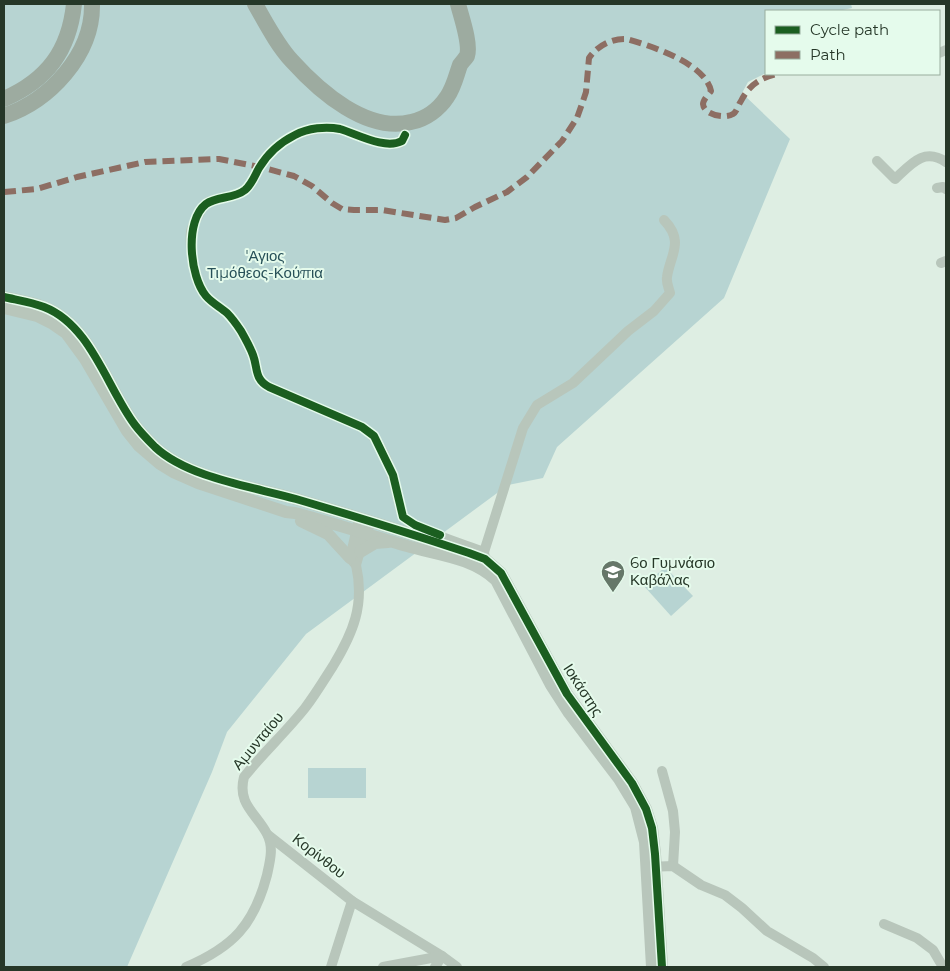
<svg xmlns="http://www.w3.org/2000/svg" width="950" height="971" font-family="Montserrat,sans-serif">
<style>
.green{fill:#b7d4d2}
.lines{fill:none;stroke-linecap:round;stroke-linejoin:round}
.minor{stroke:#b8c6bb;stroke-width:10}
.tertiary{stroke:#b8c6bb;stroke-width:12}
.primary{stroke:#9daba0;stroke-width:16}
.quiet{stroke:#8d6e63;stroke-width:6;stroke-dasharray:12 6;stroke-linecap:butt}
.cycleway-casing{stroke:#e5fbec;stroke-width:11}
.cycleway{stroke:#1b5e20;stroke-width:8}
.labels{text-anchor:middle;stroke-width:4;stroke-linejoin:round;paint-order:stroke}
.park-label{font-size:15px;fill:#275058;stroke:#e5fbec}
.poi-label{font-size:15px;fill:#263728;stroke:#e5fbec;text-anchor:start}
.street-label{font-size:15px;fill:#263728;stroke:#e5fbec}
</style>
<rect width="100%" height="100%" fill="#deeee3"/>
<!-- green -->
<g class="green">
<polygon points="4,4 851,4 852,8 838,11 766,11 766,73 748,82 742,93 790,139 724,298 557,447 543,478 508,485 306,634 227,732 212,772 127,967 4,967"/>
<polygon points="665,567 693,596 671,616 644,586"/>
<rect x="308" y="768" width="58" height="30"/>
</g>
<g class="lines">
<!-- minor -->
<g class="minor">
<polyline points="939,53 946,50"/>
<path d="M 405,135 L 400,143 C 377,146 359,133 338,129 C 329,127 320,128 312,130 C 291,133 271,148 260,166 C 256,173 253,182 247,188 C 236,199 221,196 208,202 C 204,205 201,210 199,214 C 196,220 193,225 191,231 C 189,247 195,281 204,294 C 210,303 222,308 230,316 C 240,326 249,342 253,355 C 258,368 254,380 269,387 L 362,427 C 383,440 392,471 397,494 C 399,502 400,514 406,519 C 417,531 466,545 484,552 L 485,559"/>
<path d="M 877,161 L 895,179 C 911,164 924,147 946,162"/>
<polyline points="937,188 943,187 946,189"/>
<polyline points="941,263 946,261"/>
<polyline points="358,524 350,558 356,565 365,533 372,522"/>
<path d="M 484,552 L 523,428 L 537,405 L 573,383 L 628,331 L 654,311 L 670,293 C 669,288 666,283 667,277 C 670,255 685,242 664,220"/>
<polyline points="662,771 673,811 675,832 673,866"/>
<polyline points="268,835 352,901 331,967"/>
<polyline points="648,867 673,866 701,885 725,895 742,908 767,931 813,958 824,967"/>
<polyline points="352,901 442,956 435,967"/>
<polyline points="884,924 917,938 933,950 943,967"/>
<path d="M 186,967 C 233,947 254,925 267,875 C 270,861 274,847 267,834 C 256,813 237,804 244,777 C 263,753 286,732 305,708 C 315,695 324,680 333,666 C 353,633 365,605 356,565"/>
<polyline points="383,967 442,956 457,967"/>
</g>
<!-- tertiary -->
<g class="tertiary">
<path d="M 4,297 C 17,300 31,302 44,307 C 91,325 107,388 135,425 C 141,433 148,440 155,447 C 188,478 254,487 296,499 C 354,516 412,534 469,553 L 485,559 L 501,573 L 567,694 L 632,783 L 646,809 L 652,828 L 655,854 L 662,967"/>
<path d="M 4,308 L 37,316 L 53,324 L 66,333 L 85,359 L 127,431 L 139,446 L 160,464 L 173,472 L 198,483 L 286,512 L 295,513 C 333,523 369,535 407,546 C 438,555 471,557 496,580 L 551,685 L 569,713 L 619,779 L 636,807 L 645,842 L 652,967"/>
<polyline points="301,521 328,534 350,558"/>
<polyline points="360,552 375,543 388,542"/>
</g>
<!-- primary -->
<g class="primary">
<path d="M 255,4 C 266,23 277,45 292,61 C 320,92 367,133 411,122 C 426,119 439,109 447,97 C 454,87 456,76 460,65 C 462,62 465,59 467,56 C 471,44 461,16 458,4"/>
<path d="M 4,99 C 47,80 69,51 74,4"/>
<path d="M 4,116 C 49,101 93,55 92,4"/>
</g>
<!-- quiet -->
<path class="quiet" d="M 4,192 L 37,189 L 77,177 L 145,162 L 219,159 L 260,167 L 294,176 L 312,186 L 332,203 L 342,209 L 354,210 L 382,210 L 445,220 L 456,218 L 475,207 L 507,192 L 527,177 L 562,141 L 577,118 L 583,101 L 586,92 L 589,58 C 597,46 612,38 627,39 C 651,46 705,63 711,91 C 709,94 703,100 703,104 C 704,115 725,119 733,114 C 737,112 738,105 741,101 C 749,85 760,78 777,74"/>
<!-- cycleway casing -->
<g class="cycleway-casing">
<g id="cycleway">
<path d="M 405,135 L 402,141 C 385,150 357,134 340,129 C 326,126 308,128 295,135 C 281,142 268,153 259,168 C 255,175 252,184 245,190 C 234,199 217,196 206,204 C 184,221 190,277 206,296 C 212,303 220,307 227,313 C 232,318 237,325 241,331 C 245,338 250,347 253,355 C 258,368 254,379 269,387 L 362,427 L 374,436 L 393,475 L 403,517 L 415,525 L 440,535"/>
<path d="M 4,297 C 17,300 31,302 44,307 C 91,325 107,388 135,425 C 141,433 148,440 155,447 C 188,478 254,487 296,499 C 354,516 412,534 469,553 L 485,559 L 501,573 L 567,694 L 632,783 L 646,809 L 652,828 L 655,854 L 662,967"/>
</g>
</g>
<!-- cycleway -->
<use href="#cycleway" class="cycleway"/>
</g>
<!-- icons -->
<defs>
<g id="school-pin" transform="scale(1.25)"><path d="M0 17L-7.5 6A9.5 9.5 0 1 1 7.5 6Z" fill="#667769" stroke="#e5fbec"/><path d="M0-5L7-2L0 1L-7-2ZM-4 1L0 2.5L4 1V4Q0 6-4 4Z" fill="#fff"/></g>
</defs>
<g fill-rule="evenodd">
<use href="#school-pin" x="613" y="572"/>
</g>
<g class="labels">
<!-- park labels -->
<g class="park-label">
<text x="265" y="261">'Αγιος<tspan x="265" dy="17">Τιμόθεος-Κούπια</tspan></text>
</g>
<!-- poi labels -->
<g class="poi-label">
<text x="630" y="568">6ο Γυμνάσιο<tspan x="630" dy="17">Καβάλας</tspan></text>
</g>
<!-- street labels -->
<g class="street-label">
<text transform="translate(583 690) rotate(57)" y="5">Ιοκάστης</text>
<text transform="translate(258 741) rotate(-50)" y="5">Αμυνταίου</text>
<text transform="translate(319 856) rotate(38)" y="5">Κορίνθου</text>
</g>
</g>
<!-- border -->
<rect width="950" height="971" fill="none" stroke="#263728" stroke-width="10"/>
<!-- legend -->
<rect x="765" y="10" width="175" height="65" fill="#e5fbec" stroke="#99ad9e"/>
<rect x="775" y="26" width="25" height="8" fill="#1b5e20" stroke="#99ad9e"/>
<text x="810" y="35" font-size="15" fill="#263728">Cycle path</text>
<rect x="775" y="51" width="25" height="8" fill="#8d6e63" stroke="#99ad9e"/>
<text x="810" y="60" font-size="15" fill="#263728">Path</text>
</svg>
